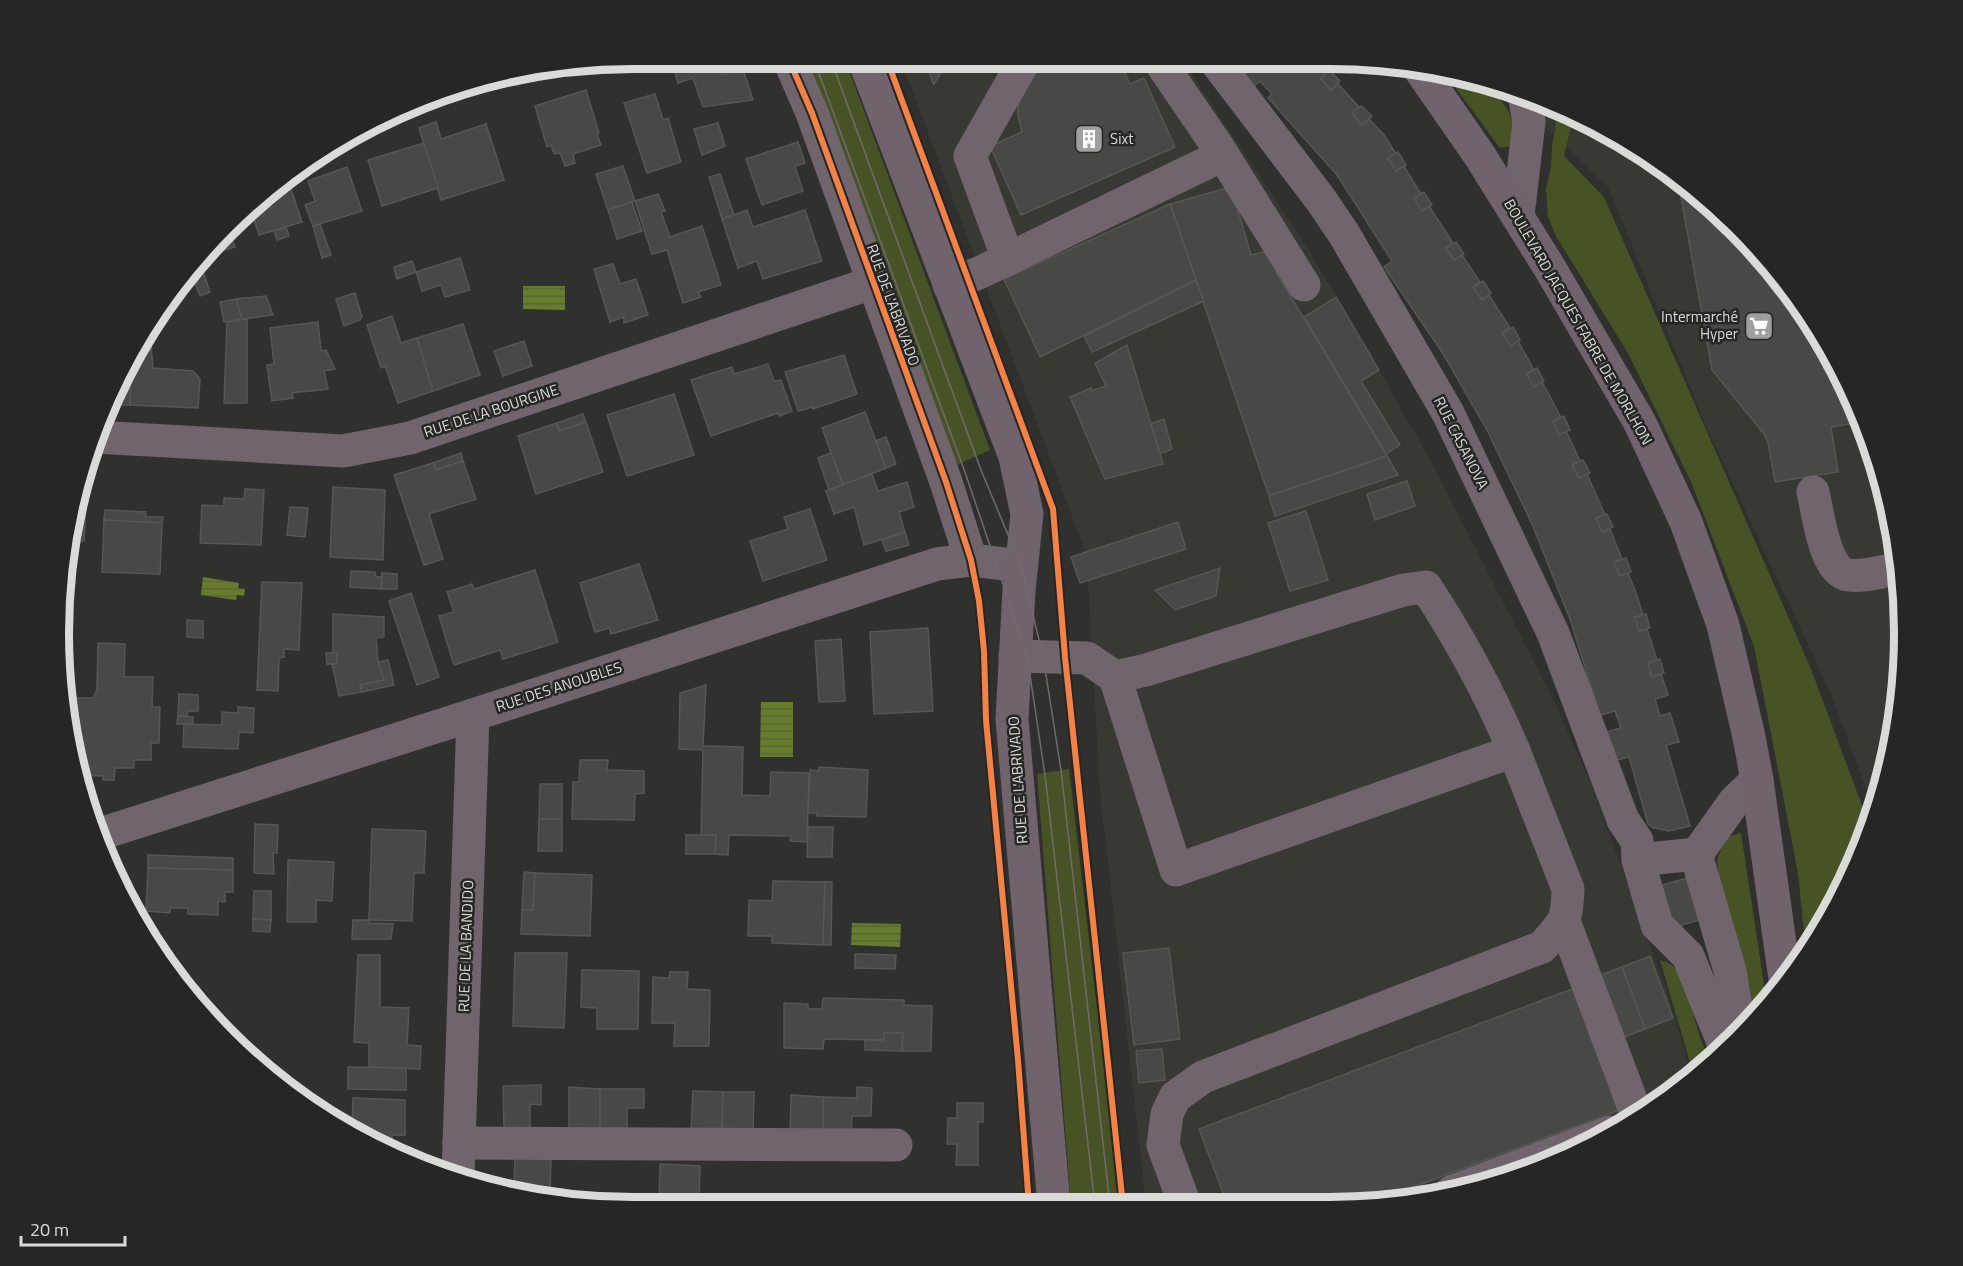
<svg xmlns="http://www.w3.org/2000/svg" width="1963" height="1266" font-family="'Titillium Web',sans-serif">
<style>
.built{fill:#373932}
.grass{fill:#485325}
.water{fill:url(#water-rules)}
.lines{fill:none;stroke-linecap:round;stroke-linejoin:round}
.stream{stroke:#687c2e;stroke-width:10}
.building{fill:#484847;stroke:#565655;stroke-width:1.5}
.minor{stroke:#70646d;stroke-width:33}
.major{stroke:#71636d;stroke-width:33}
.tram{stroke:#716a6f;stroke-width:1.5}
.cycleway-casing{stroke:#262725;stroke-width:10}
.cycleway{stroke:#f48246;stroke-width:6}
.labels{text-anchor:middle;stroke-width:5;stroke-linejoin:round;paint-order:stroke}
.poi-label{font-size:15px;fill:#dadbd9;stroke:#262725;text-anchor:start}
.street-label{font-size:15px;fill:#dadbd9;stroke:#262725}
.rim{fill:none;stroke:#dadbd9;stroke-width:8}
</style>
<defs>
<pattern id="water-rules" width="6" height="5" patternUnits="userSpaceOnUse" patternTransform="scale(1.5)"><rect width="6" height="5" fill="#687c2e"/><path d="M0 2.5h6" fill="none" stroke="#586536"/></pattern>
</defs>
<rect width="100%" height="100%" fill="#30302f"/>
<!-- built -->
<g class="built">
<polygon points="901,60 1184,62 1310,252 1379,370 1433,465 1555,703 1590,782 1669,997 1692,1078 1680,1089 1584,1148 1478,1188 1367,1206 1146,1205 1100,793 1088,582 1084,548"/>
<polygon points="1499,92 1584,118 1709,201 1786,283 1845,379 1885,484 1903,595 1900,708 1875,813 1831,694 1706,426 1608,187 1550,132 1504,99"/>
</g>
<!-- grass -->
<g class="grass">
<polygon points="802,60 845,60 990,450 952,467"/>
<polygon points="1447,76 1493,90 1508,110 1514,125 1511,146 1500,148"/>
<path d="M 1558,110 L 1574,115 L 1564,156 L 1604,197 L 1811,669 L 1870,827 L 1848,874 L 1837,888 C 1839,911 1818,933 1806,951 L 1798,873 L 1754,646 L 1692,484 L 1629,355 L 1556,236 L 1548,217 L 1546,189 L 1551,166 L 1552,147 Z"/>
<polygon points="1069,769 1120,1205 1071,1205 1037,774"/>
<polygon points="1741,833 1767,1004 1751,1022 1723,910 1717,860 1726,837"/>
<path d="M 1660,960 C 1664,961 1670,963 1673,966 C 1695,992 1692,1032 1711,1060 L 1694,1076 Z"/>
</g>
<!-- water -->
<g class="water">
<polygon points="523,286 565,286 565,310 523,309"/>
<polygon points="203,577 239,583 238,588 245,589 244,596 237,595 236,600 201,595"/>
<polygon points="761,702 793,702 793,757 760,757"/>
<polygon points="852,923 901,924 900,947 851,945"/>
</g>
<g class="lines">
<!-- stream -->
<polyline class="stream" points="1843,869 1845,883"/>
</g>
<!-- building -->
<g class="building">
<polygon points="671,59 716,59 722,75 732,72 729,63 740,60 753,100 703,107 693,78 678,83"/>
<polygon points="716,59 740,59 740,60 729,63 732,72 722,75"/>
<polygon points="925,60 948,61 934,84 933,83"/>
<polygon points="1044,61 1120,62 1130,84 1144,78 1175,147 1021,215 990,146 1022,132 1018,116 1018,100 1037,69 1045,63"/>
<polygon points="1237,62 1301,63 1303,65 1305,63 1318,63 1327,72 1321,79 1331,90 1337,83 1359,107 1352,113 1362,125 1369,119 1384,135 1396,154 1388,158 1396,171 1404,166 1421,194 1414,198 1422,211 1429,206 1453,243 1446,248 1454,260 1462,255 1480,282 1473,287 1482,300 1489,295 1510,328 1502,333 1511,346 1518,341 1534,370 1527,374 1534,387 1542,382 1551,398 1561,418 1553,421 1559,435 1566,431 1580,461 1572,465 1579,478 1587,474 1605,515 1596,518 1602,532 1610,529 1622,559 1614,562 1620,576 1628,573 1636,593 1643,615 1635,617 1639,631 1647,629 1657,660 1648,663 1652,677 1661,674 1668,695 1655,699 1660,716 1670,713 1679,742 1666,745 1690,826 1669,831 1654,828 1648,824 1629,757 1616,760 1607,732 1621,728 1615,711 1600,715 1570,619 1532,524 1488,432 1442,352 1384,267 1392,261 1337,175 1268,98 1272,94 1260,81 1250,90"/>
<polygon points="1329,70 1340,81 1331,90 1321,79"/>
<polygon points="586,90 599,133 597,134 601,145 573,154 575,163 565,166 560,153 554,154 551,145 547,147 535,106"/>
<polygon points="655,94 663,120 668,118 681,162 647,173 624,103"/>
<polygon points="1361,106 1372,116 1362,125 1352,113"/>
<polygon points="436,122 441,139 486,124 504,180 441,200 419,128"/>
<polygon points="718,123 725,146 702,155 694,129"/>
<polygon points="798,142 805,163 795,166 803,191 762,205 746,159"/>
<polygon points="424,143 438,188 382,206 368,160"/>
<polygon points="1398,152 1406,165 1396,171 1388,158"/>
<polygon points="623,166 635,201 608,210 596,174"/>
<polygon points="347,167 362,211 313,226 305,205 315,201 308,181"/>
<polygon points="720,174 734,215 722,219 709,177"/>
<polygon points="1678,180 1709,201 1786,283 1845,379 1862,422 1831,427 1838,472 1775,482 1768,442 1764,434 1712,370"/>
<polygon points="290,186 302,222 259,235 252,213 276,191"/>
<polygon points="1231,187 1251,255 1269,251 1277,274 1387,456 1269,496 1170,204"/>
<polygon points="1424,192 1432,205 1422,211 1414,198"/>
<polygon points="658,194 665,211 661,212 670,237 702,226 721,285 698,292 701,297 683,303 667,250 652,254 635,201"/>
<polygon points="632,202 642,231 617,239 608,210"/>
<polygon points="1170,204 1196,280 1040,357 1004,279"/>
<polygon points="747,210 753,227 805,210 822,261 763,279 757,261 738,268 722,219"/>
<polygon points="320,224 331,255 322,258 313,226"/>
<polygon points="286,227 289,236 277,240 274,231"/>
<polygon points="230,233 235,247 207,255"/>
<polygon points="1456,242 1464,254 1454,260 1446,248"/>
<polygon points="460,258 470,290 445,297 441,285 422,291 416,272"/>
<polygon points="412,261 416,272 397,279 394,267"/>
<polygon points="613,264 620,284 636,279 648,315 624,323 624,317 610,322 594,269"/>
<polygon points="204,274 210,292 200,296 193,278"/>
<polygon points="1196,280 1204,301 1092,352 1084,336"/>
<polygon points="1483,281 1491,293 1482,300 1473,287"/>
<polygon points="355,293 362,317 360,320 344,326 336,299"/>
<polygon points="266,296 273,315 242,319 236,299"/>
<polygon points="1336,297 1379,370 1361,381 1400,445 1386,454 1304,317"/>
<polygon points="236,299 242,319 224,322 220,302"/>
<polygon points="392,316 401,343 417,338 433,391 398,403 385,366 381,368 367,325"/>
<polygon points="247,319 247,403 224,403 227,322"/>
<polygon points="318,322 321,351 326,350 335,369 324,371 328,389 292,393 293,398 272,401 267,365 274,364 270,328"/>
<polygon points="463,324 480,375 433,391 417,338"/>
<polygon points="1513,327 1520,340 1511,346 1502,333"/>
<polygon points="150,335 153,368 193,371 200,379 198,408 130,405 130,371"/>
<polygon points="524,341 532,366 503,376 494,351"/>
<polygon points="1127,345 1163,464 1105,479 1070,397 1091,388 1091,391 1106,386 1095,363"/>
<polygon points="844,355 857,394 813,409 813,407 798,411 785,372"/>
<polygon points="768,364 774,381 781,380 792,411 779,416 778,413 711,436 691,380 732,367 734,374"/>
<polygon points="1537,368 1544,381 1534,387 1527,374"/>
<polygon points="130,371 130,405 119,405 120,391"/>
<polygon points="674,394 694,455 627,476 607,415"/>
<polygon points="865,412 886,468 843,485 822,428"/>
<polygon points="583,414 586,422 559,431 557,423"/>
<polygon points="1564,416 1570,430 1559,435 1553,421"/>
<polygon points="1164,419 1172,449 1160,454 1151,424"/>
<polygon points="586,422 603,472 536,494 518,436 557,423 559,431"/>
<polygon points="886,437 896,464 886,468 876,441"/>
<polygon points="461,453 463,461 436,470 433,463"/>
<polygon points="831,453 843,485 829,490 818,458"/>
<polygon points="1387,456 1398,475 1275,516 1269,496"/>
<polygon points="1583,460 1590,473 1579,478 1572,465"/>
<polygon points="463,461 476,499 429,514 443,559 424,565 394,475 433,463 436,470"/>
<polygon points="872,474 878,491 907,482 914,507 899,512 905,532 864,545 854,507 834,514 826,491"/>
<polygon points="1407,481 1415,506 1375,520 1367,494"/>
<polygon points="333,487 385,490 383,560 330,557"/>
<polygon points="245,489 264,490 261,545 200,543 202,505 224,506 224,498 244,499"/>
<polygon points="80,496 86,497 85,523 74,523"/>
<polygon points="290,507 308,508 305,537 287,535"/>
<polygon points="810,509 827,560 763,581 750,541 788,529 784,517"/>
<polygon points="105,510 146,512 145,517 163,517 162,523 104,520"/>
<polygon points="1306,511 1328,580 1290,591 1268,523"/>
<polygon points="1607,514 1613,527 1602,532 1596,518"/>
<polygon points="104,520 162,523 160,574 102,572"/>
<polygon points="1178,522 1186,549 1080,583 1071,557"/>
<polygon points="74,523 85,523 84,541 72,540 72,542 70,542"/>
<polygon points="905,532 909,545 886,551 882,540"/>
<polygon points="1626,558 1631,572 1620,576 1614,562"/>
<polygon points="639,564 658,620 611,634 609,628 595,632 580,583"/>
<polygon points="1220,568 1216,596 1175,610 1155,590"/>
<polygon points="535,570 558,642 503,659 500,650 454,665 439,616 454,612 447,592 472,584 474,589"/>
<polygon points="351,571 375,572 376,577 382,577 381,589 350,587"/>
<polygon points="382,573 397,574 397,589 381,589"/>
<polygon points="262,582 302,583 299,650 284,649 284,657 279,658 278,691 257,690"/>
<polygon points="411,593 439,677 417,685 389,601"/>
<polygon points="333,614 384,617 384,637 376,638 378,662 384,680 360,685 362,692 339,696 332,664 337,664 337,653 333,653"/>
<polygon points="1646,614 1650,628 1639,631 1635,617"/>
<polygon points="187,620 203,621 203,638 187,637"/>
<polygon points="928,628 933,711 874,714 870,632"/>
<polygon points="841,639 845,701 819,702 815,641"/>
<polygon points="98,643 125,644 124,677 153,677 152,707 160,707 159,743 151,743 151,760 134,760 134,768 115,768 114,780 103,780 103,776 77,775 74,737 74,698 93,698 97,690"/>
<polygon points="326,653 337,653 337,664 327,664"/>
<polygon points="1660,659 1664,673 1652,677 1648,663"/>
<polygon points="388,660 394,685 362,692 360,685 384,680 378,662"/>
<polygon points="706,685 703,746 743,747 742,795 770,796 771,772 809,773 807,842 790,841 791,836 729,835 728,855 715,854 716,835 701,835 703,750 679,749 680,693"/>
<polygon points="179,694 198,695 198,711 188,711 187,716 178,716"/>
<polygon points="238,707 254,708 253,733 239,732 238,749 183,747 184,724 222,725 222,712 238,713"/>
<polygon points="178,716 193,717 193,724 177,724"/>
<polygon points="580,760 608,760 607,770 644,771 644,793 635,794 634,820 572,819 573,782 579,782"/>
<polygon points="819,767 868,770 866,817 817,816 817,813 808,813 810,770 819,771"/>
<polygon points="540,784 562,784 562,819 539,819"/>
<polygon points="539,819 562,819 562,851 538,851"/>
<polygon points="255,824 278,825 277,853 273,853 274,874 254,873"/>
<polygon points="808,827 833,827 832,857 807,857"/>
<polygon points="372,829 426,831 424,873 414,873 412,921 369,920"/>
<polygon points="686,835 716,835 715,854 686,854"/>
<polygon points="148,855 233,858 233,870 148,868"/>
<polygon points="288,860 334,862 332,901 316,900 316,922 287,922"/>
<polygon points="148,868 233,870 233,892 225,892 225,902 218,901 218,915 188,914 188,908 170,908 170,913 146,911"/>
<polygon points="524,872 535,873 533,910 522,910"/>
<polygon points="535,873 592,875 590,936 521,934 522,910 533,910"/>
<polygon points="1690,877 1702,919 1669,929 1656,887"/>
<polygon points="773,881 825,882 823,945 772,943 772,936 748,936 749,900 772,901"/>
<polygon points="825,882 832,882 831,945 823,945"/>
<polygon points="254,891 271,891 271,920 253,919"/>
<polygon points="253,919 271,920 270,932 253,931"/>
<polygon points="353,920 369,920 369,923 393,924 391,939 352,939"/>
<polygon points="1169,948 1180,1039 1134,1045 1123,953"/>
<polygon points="515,953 567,953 564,1028 513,1026"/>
<polygon points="855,954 896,955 895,969 855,968"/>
<polygon points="358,955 380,955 380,1007 409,1008 407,1045 421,1046 420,1069 369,1067 369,1043 354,1042"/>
<polygon points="1650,956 1673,1018 1645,1029 1622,967"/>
<polygon points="1622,967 1645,1029 1619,1039 1595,977"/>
<polygon points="582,970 639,971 638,1029 597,1029 597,1008 581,1007"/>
<polygon points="670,972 688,972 687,989 710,990 709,1046 674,1046 675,1023 652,1023 653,977 669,978"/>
<polygon points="1583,985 1627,1107 1363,1206 1228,1206 1199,1129"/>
<polygon points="823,998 904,1000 904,1005 932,1006 931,1051 902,1051 903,1033 884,1033 884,1040 824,1039 823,1049 784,1048 784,1003 808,1004 808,1009 822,1009"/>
<polygon points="884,1033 903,1033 902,1051 865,1050 865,1040 884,1040"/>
<polygon points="1162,1049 1165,1080 1139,1083 1136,1051"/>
<polygon points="348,1067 406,1068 406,1090 348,1089"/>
<polygon points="541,1085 541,1105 530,1104 530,1129 504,1129 503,1086"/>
<polygon points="569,1087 600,1089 600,1129 569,1129"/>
<polygon points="857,1087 872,1088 871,1116 852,1116 851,1138 823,1137 823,1097 857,1098"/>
<polygon points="600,1089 644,1089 644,1108 627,1108 627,1129 600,1129"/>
<polygon points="693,1091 723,1092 722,1133 691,1131"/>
<polygon points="723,1092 754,1092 753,1134 722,1133"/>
<polygon points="791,1095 823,1097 823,1137 790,1137"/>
<polygon points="353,1098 405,1100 405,1135 392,1135 392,1151 352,1126"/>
<polygon points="957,1103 983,1103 983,1122 978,1122 978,1165 956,1165 957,1144 947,1144 948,1118 957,1118"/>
<polygon points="515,1156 551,1157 550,1198 649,1199 648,1203 558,1203 514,1191"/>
<polygon points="660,1164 700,1166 699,1203 659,1203"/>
</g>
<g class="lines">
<!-- minor -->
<g class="minor">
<polyline points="789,60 812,113 946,482 971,560"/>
<polyline points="1160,62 1218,147 1304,285"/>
<polyline points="1216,62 1321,200 1344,234 1448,413 1553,633 1623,820 1637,841 1638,860"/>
<polyline points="1518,216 1529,122 1525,100"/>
<polyline points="1008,259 970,156 1024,61"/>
<polyline points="949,285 981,272 1223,155"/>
<polyline points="95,437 343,451 410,438 872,283"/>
<path d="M 1813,492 C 1818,512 1824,571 1848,575 C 1862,577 1880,572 1895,569 L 1898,566"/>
<path d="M 1015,656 L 1087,658 L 1115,677 L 1176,870 L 1514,751 C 1490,694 1460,639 1426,587 L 1403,590 L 1146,670 L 1115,677"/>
<polyline points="100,834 473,715 937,564 971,560 1021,566"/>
<polyline points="1697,854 1698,861 1730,971 1740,1033"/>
<polyline points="1564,921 1636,1113 1635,1117"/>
<polyline points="1725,1047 1688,956 1657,925 1638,860 1697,854 1734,802 1757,780"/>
<polyline points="459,1143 896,1145"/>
<polyline points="458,1176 473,715"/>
<polyline points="1451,1192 1610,1132"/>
<path d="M 1185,1205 L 1163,1145 L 1167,1114 L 1175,1097 L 1203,1077 L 1542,947 C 1564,922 1567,923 1568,889 L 1514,751"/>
</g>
<!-- major -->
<g class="major">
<polyline points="864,60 1015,457 1027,514 1019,590 1012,719 1054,1205"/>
<polyline points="1419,68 1480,156 1551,270 1640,423 1686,522 1723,625 1749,737 1757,780 1785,979"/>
</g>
<!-- tram -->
<g class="tram">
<polyline points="814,60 966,475 1027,655 1045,775 1095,1205"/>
<polyline points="831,60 981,470 1021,566 1043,656 1061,770 1110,1205"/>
</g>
<!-- cycleway casing -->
<g class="cycleway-casing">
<g id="cycleway">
<polyline points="789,60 812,113 946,482 971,560 979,601 984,651 986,720 1018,1060 1029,1205"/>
<polyline points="887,60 1053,509 1065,657 1123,1205"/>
</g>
</g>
<!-- cycleway -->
<use href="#cycleway" class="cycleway"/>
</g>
<!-- icons -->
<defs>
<g id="building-square" transform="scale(1.5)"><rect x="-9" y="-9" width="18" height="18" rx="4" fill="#9e9f9e" stroke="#262725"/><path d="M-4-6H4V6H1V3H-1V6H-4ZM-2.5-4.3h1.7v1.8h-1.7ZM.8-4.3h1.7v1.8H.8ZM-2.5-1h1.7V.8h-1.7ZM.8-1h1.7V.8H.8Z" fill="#fff"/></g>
<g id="supermarket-square" transform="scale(1.5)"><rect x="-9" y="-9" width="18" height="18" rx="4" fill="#9e9f9e" stroke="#262725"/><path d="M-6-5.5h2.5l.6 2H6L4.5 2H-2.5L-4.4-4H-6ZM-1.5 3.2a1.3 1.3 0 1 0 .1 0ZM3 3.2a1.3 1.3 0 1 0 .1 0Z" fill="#fff"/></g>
</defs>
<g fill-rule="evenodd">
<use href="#building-square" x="1089" y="139"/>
<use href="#supermarket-square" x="1759" y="326"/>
</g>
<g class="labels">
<!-- poi labels -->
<g class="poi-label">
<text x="1110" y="144">Sixt</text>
<text x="1738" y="322" text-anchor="end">Intermarché<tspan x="1738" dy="17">Hyper</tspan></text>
</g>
<!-- street labels -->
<g class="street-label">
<text transform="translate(893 305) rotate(70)" y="5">RUE DE L'ABRIVADO</text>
<text transform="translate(1578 322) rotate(60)" y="5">BOULEVARD JACQUES FABRE DE MORLHON</text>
<text transform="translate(491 411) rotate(-18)" y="5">RUE DE LA BOURGINE</text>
<text transform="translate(1461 443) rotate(63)" y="5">RUE CASANOVA</text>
<text transform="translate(559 687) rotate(-18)" y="5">RUE DES ANOUBLES</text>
<text transform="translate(1018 780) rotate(-94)" y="5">RUE DE L'ABRIVADO</text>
<text transform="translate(466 946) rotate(-88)" y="5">RUE DE LA BANDIDO</text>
</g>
</g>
<!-- crop -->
<path d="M0 0H1963V1266H0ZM633 69H1330A564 564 0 0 1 1894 633V633A564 564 0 0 1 1330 1197H633A564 564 0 0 1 69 633V633A564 564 0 0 1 633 69Z" fill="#262725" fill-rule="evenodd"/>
<path class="rim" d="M633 69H1330A564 564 0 0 1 1894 633V633A564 564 0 0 1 1330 1197H633A564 564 0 0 1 69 633V633A564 564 0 0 1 633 69Z"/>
<!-- scale -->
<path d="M21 1236v9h104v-9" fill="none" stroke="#dadbd9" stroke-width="3"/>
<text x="30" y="1236" font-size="18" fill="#dadbd9" stroke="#262725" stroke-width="4.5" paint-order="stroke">20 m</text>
</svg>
